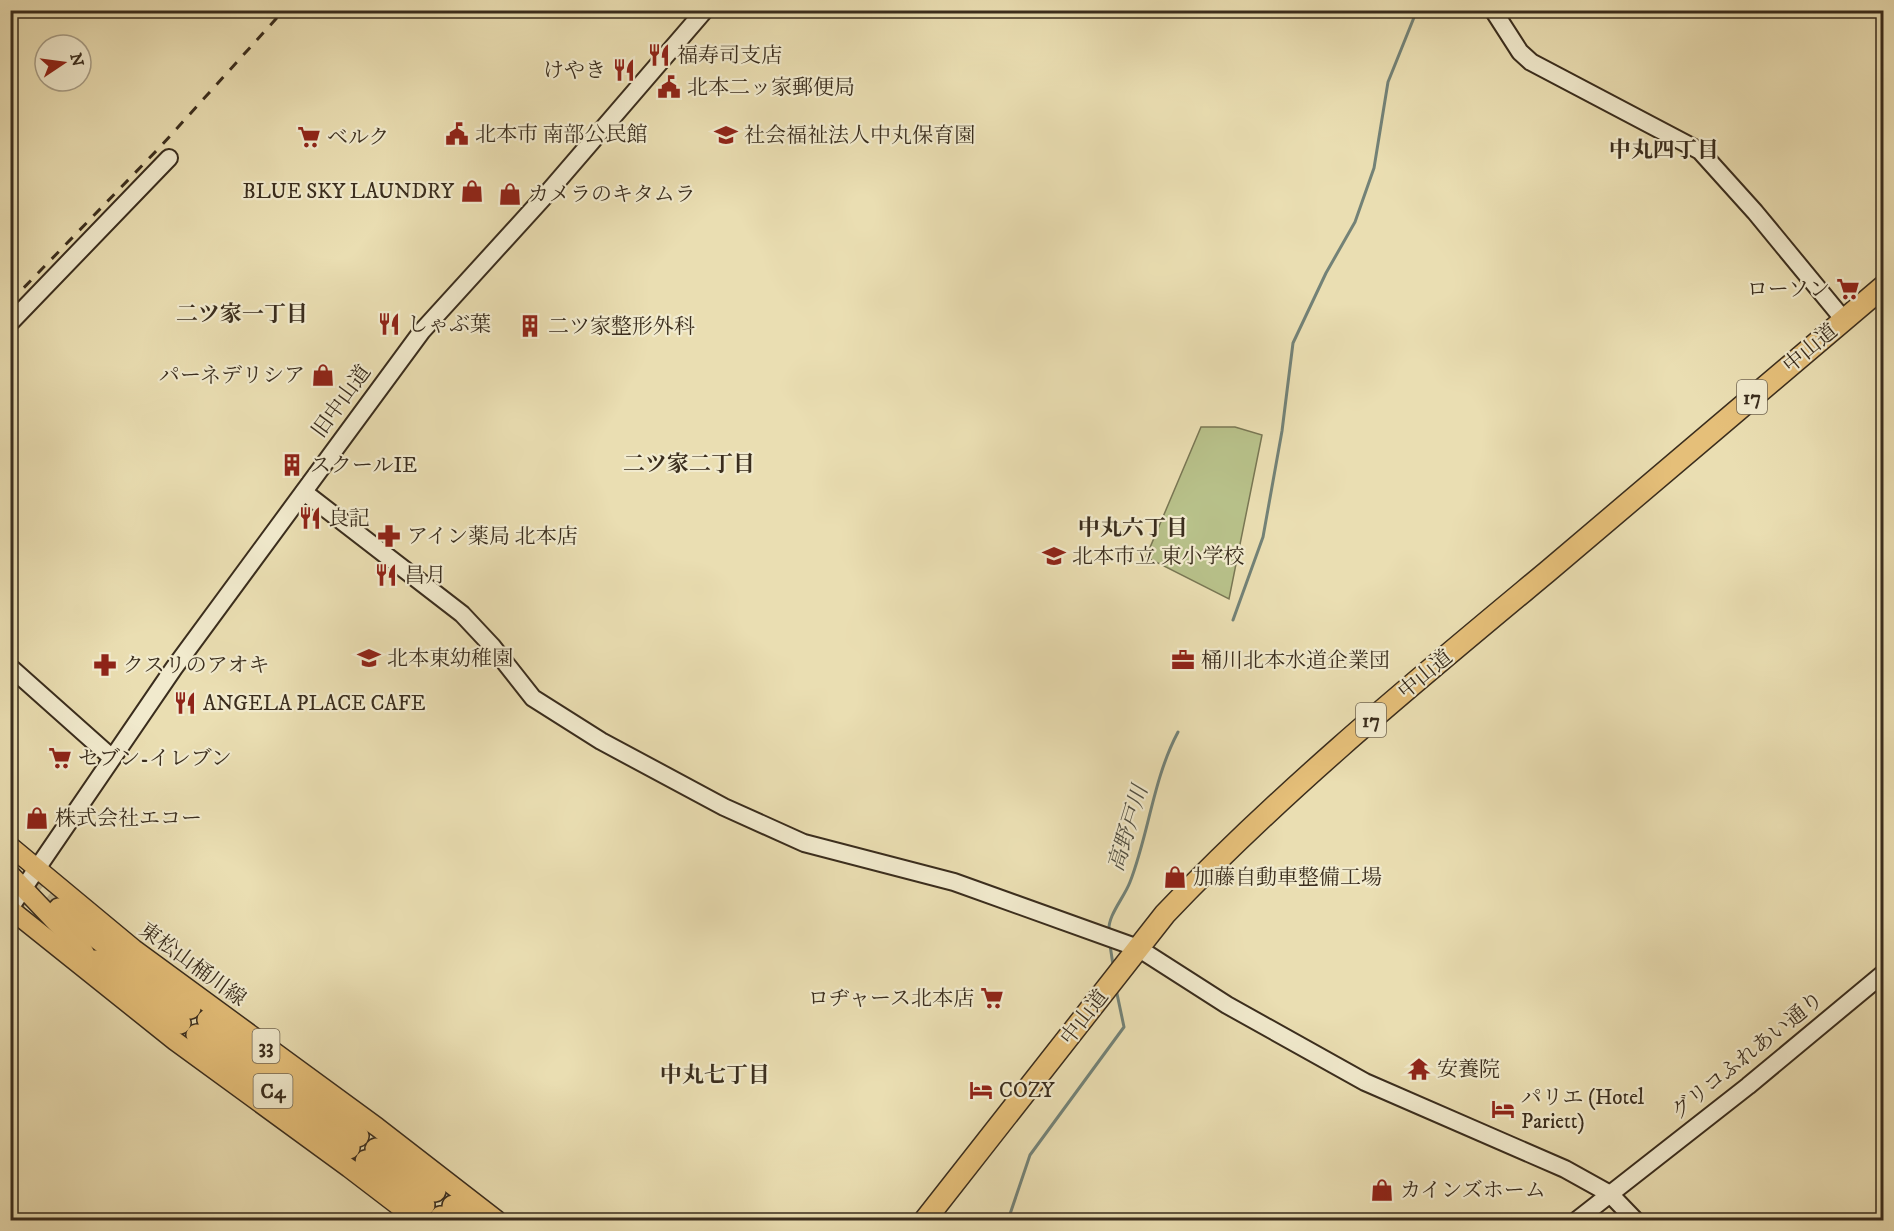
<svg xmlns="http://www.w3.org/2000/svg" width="1894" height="1231" font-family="'IM FELL DW Pica','Noto Serif JP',serif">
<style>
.green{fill:#b8c18a;stroke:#797754;stroke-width:1.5}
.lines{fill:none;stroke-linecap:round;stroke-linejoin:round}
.stream{stroke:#738277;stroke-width:3}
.highway-tunnel{stroke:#c7bb94;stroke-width:21;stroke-dasharray:21 10;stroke-linecap:butt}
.secondary-casing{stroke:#3a2d1d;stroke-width:20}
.primary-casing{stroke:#3a2d1d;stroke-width:21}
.highway-casing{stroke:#3a2d1d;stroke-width:24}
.secondary{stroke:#f1eacd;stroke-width:16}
.primary{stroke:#e5bf79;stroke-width:18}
.highway{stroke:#e5bf79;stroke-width:21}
.rail{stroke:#3a2d1d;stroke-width:3;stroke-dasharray:10 10;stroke-linecap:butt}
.labels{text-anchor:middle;stroke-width:4.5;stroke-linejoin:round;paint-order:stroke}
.shield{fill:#f1eacd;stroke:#716652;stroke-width:1.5}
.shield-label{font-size:20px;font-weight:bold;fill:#3a2d1d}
.poi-label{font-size:21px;fill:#3a2d1d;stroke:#f1eacd;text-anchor:start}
.street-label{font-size:21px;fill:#3a2d1d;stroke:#f1eacd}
.neighbourhood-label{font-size:22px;font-weight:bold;fill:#3a2d1d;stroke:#f1eacd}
.water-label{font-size:22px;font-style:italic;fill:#525042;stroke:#f1eacd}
</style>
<rect width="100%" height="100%" fill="#eadeb2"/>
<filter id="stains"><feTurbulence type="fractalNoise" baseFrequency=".00333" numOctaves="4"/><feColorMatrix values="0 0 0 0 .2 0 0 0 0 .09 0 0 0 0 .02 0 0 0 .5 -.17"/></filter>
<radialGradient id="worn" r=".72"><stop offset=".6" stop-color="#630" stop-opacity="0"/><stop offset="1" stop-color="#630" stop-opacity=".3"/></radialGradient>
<!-- green -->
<polygon class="green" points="1201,427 1235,427 1262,435 1229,599 1146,557"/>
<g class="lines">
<!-- stream -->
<g class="stream">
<polyline points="1233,620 1263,537 1282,431 1293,343 1326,273 1355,222 1374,168 1388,82 1417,10"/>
<path d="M 1109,932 C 1107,916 1124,898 1130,882 C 1149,833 1153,779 1178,732"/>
<polyline points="1110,945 1113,965"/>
<polyline points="1008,1220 1030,1155 1124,1027 1116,989"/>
</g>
<!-- highway-tunnel -->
<g class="highway-tunnel">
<polyline points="22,879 59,909"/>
<polyline points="10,892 51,925"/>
</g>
<!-- secondary casing -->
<g class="secondary-casing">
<g id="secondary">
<polyline points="1493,10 1520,52 1531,62 1700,151 1755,212 1844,320"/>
<polyline points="10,323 169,158"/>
<polyline points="304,492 462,614 492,646 533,698 601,741 724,807 804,843 954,882 1138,948 1227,1005 1365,1082 1565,1169 1610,1194 1635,1220"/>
<polyline points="10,667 111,757"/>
<polyline points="10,908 174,668 422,331 544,197 705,10"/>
<polyline points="1577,1220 1748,1086 1884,973"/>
</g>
</g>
<!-- primary casing -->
<g class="primary-casing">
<g id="primary">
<polyline points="10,846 134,949 377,1127 497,1220"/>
<polyline points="10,874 84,952 96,972"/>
<polyline points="10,909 175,1041 349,1168 417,1220"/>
</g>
</g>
<!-- highway casing -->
<g class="highway-casing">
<g id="highway">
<polyline points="59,909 190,1008"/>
<polyline points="96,961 180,1023"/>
<polyline points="208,1020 358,1136"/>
<polyline points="197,1035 349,1148"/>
<polyline points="376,1149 435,1191"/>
<polyline points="366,1161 424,1205"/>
<polyline points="453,1206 470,1220"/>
<polyline points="441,1217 445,1220"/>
<path d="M 925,1220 L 1165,914 C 1283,790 1416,681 1547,572 C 1660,477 1771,381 1884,286"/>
</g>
</g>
<!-- secondary -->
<use href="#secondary" class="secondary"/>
<!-- primary -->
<use href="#primary" class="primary"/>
<!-- highway -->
<use href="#highway" class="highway"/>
<!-- rail -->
<polyline class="rail" points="10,302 161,146 284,10"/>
</g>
<!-- icons -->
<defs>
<g id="restaurant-bare" transform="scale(1.8)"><path d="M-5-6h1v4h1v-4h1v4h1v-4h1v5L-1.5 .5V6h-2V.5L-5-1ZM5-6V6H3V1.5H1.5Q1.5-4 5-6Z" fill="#8f2418" stroke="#f1eacd" stroke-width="2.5" paint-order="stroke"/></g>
<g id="civic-bare" transform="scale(1.8)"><path d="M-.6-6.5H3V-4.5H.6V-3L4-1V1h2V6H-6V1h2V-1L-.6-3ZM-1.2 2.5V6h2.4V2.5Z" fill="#8f2418" stroke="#f1eacd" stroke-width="2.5" paint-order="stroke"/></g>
<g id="school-bare" transform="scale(1.8)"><path d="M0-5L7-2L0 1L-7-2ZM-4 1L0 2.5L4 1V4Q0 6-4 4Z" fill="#8f2418" stroke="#f1eacd" stroke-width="2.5" paint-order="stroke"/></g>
<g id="supermarket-bare" transform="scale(1.8)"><path d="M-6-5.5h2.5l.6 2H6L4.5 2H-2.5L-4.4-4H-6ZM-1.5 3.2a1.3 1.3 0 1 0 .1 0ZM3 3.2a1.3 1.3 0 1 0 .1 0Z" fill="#8f2418" stroke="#f1eacd" stroke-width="2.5" paint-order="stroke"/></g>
<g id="shop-bare" transform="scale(1.8)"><path d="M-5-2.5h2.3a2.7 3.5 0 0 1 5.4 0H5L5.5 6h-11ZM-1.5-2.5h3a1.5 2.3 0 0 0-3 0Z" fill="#8f2418" stroke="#f1eacd" stroke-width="2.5" paint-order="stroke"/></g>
<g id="building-bare" transform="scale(1.8)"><path d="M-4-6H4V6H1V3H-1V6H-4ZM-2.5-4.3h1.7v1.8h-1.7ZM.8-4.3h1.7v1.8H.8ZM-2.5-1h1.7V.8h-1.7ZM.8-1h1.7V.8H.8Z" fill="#8f2418" stroke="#f1eacd" stroke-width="2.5" paint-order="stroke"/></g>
<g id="pharmacy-bare" transform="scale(1.8)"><path d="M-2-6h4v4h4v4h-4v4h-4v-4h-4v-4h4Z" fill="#8f2418" stroke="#f1eacd" stroke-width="2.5" paint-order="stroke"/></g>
<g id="office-bare" transform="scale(1.8)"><path d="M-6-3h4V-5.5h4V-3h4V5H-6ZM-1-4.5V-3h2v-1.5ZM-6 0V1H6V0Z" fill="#8f2418" stroke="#f1eacd" stroke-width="2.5" paint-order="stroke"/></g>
<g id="temple-bare" transform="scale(1.8)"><path d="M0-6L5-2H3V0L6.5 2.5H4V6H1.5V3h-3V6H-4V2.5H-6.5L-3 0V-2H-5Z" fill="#8f2418" stroke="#f1eacd" stroke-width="2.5" paint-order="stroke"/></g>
<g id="hotel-bare" transform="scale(1.8)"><path d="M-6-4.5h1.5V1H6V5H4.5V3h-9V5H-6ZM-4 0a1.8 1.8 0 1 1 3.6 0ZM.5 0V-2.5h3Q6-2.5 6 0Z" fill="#8f2418" stroke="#f1eacd" stroke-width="2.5" paint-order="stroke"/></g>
</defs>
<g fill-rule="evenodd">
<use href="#restaurant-bare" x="659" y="55"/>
<use href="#restaurant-bare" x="624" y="70"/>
<use href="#civic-bare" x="669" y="87"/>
<use href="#civic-bare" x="457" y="134"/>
<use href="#school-bare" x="726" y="135"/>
<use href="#supermarket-bare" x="309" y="137"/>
<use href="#shop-bare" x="472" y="191"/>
<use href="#shop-bare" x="510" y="194"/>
<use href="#supermarket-bare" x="1848" y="289"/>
<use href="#restaurant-bare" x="389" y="324"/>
<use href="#building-bare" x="530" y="326"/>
<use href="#shop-bare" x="323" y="375"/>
<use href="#building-bare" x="292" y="465"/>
<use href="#restaurant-bare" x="310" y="518"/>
<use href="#pharmacy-bare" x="389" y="536"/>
<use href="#school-bare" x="1054" y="556"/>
<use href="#restaurant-bare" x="386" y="575"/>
<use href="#school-bare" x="369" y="658"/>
<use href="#office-bare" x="1183" y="660"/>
<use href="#pharmacy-bare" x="105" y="665"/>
<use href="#restaurant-bare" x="185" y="703"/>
<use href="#supermarket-bare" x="60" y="758"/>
<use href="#shop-bare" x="37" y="818"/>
<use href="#shop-bare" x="1175" y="877"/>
<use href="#supermarket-bare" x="992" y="998"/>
<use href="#temple-bare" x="1419" y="1069"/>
<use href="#hotel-bare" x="981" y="1090"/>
<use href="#hotel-bare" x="1503" y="1109"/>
<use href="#shop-bare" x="1382" y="1190"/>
</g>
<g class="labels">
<!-- shield labels -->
<g class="shield">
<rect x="1737" y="380" width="30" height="34" rx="4.5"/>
<rect x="1356" y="703" width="30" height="34" rx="4.5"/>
<rect x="252.5" y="1029" width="27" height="34" rx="4.5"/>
<rect x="253.5" y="1074" width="39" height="34" rx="4.5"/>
</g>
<g class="shield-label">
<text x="1752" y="404">17</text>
<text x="1371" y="727">17</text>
<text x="266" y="1053">33</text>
<text x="273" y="1098">C4</text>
</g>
<!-- poi labels -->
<g class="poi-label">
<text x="677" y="62">福寿司支店</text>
<text x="606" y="77" text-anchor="end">けやき</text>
<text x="687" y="94">北本二ッ家郵便局</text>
<text x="475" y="141">北本市 南部公民館</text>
<text x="744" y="142">社会福祉法人中丸保育園</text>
<text x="327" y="144">ベルク</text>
<text x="454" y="198" text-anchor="end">BLUE SKY LAUNDRY</text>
<text x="528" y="201">カメラのキタムラ</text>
<text x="1830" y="296" text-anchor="end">ローソン</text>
<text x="407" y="331">しゃぶ葉</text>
<text x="548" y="333">二ツ家整形外科</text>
<text x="305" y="382" text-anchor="end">パーネデリシア</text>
<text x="310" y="472">スクールIE</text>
<text x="328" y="525">良記</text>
<text x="407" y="543">アイン薬局 北本店</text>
<text x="1072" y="563">北本市立 東小学校</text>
<text x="404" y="582">昌月</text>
<text x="387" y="665">北本東幼稚園</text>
<text x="1201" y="667">桶川北本水道企業団</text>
<text x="123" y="672">クスリのアオキ</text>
<text x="203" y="710">ANGELA PLACE CAFE</text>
<text x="78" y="765">セブン-イレブン</text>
<text x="55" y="825">株式会社エコー</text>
<text x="1193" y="884">加藤自動車整備工場</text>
<text x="974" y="1005" text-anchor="end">ロヂャース北本店</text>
<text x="1437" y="1076">安養院</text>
<text x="999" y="1097">COZY</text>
<text x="1521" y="1104">パリエ (Hotel<tspan x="1521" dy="24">Pariett)</tspan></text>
<text x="1400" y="1197">カインズホーム</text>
</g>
<!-- street labels -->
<g class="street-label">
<text transform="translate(1810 348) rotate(-40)" y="7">中山道</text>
<text transform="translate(341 401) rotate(-54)" y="7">旧中山道</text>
<text transform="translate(1425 674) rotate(-40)" y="7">中山道</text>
<text transform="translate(193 964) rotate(36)" y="7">東松山桶川線</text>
<text transform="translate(1084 1017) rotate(-52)" y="7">中山道</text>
<text transform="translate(1747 1055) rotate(-39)" y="7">グリコふれあい通り</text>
</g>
<!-- neighbourhood labels -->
<g class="neighbourhood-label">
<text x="1664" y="157">中丸四丁目</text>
<text x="242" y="321">二ツ家一丁目</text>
<text x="689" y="471">二ツ家二丁目</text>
<text x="1133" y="535">中丸六丁目</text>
<text x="715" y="1082">中丸七丁目</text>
</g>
<!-- water labels -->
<g class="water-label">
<text transform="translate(1127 828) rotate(-73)" y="8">高野戸川</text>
</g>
</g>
<!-- margin -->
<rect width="1894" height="1231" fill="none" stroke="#eadeb2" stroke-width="36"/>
<rect x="12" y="12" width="1870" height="1207" fill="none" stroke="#3a2d1d" stroke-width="3"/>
<rect x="18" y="18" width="1858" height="1195" fill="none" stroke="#3a2d1d" stroke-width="1.5"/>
<!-- north arrow -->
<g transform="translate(63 63) rotate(77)"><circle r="28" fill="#f1eacd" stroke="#a89e87" stroke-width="1.5"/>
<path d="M0-4.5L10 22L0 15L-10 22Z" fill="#8f2418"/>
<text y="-9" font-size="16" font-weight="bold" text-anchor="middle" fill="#3a2d1d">N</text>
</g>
<rect width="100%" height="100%" filter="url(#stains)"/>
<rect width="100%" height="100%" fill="url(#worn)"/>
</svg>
